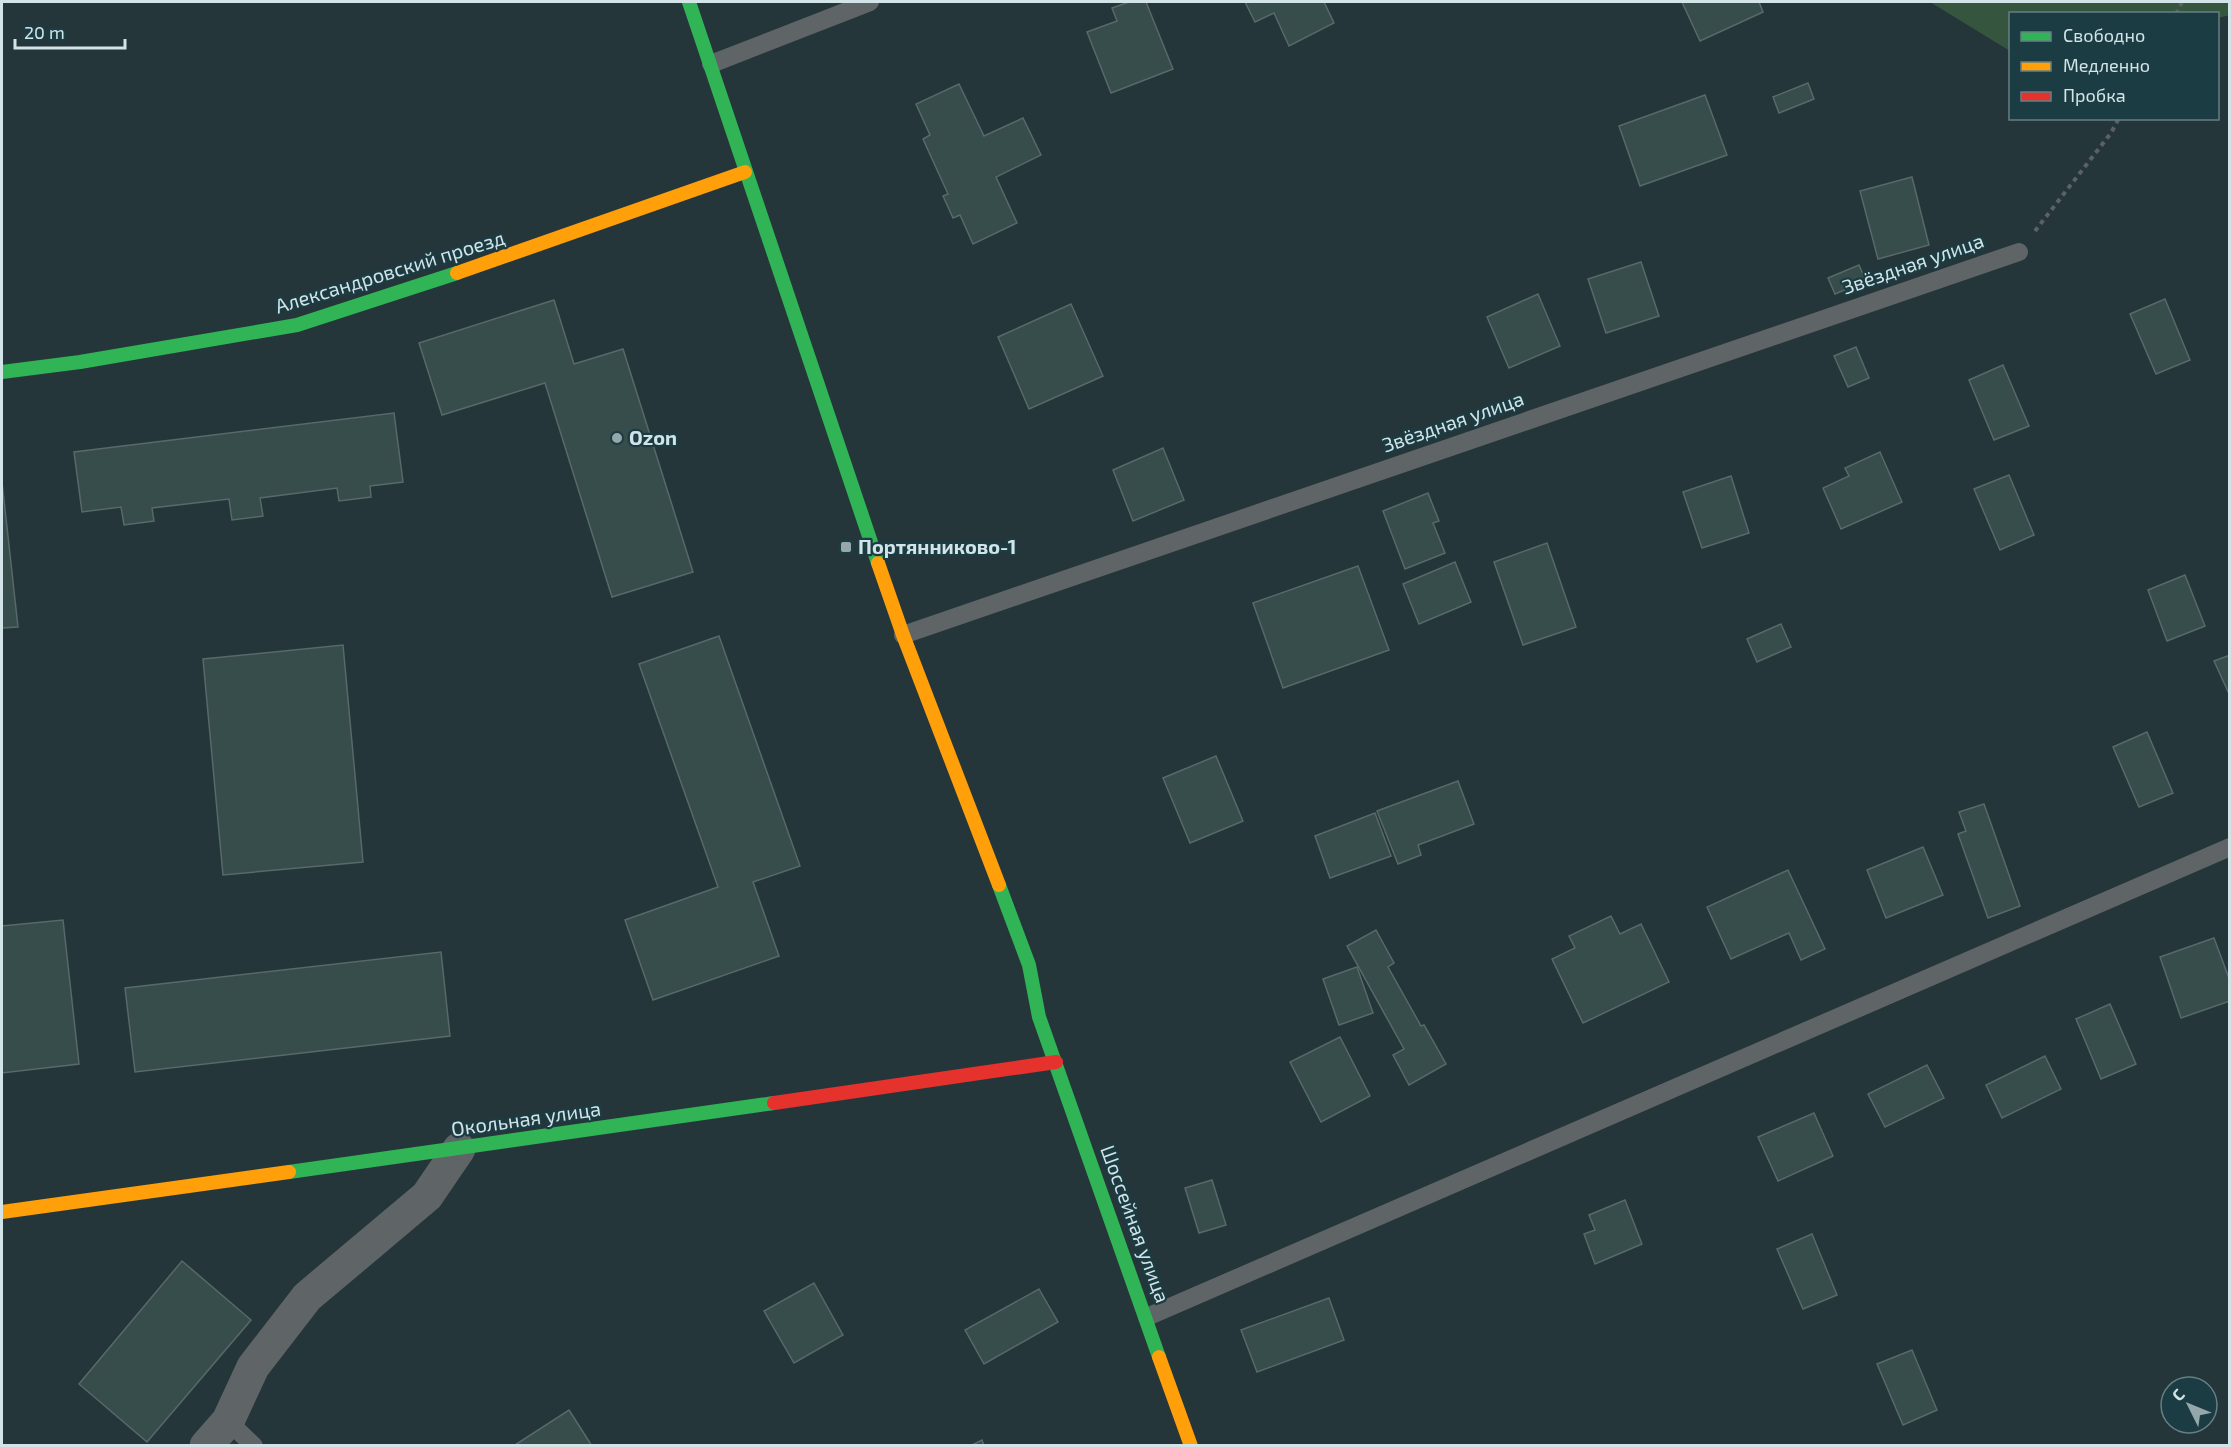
<svg xmlns="http://www.w3.org/2000/svg" width="2231" height="1447" font-family="'Exo 2',sans-serif">
<style>
.green{fill:#35553e}
.building{fill:#364d4c;stroke:#596868;stroke-width:1.5}
.lines{fill:none;stroke-linecap:round;stroke-linejoin:round}
.path{stroke:#5b6265;stroke-width:4;stroke-dasharray:4.5 4.5;stroke-linecap:butt}
.lane{stroke:#5f6467;stroke-width:18}
.street{stroke:#5f6467;stroke-width:33}
.fast{stroke:#30b455;stroke-width:14}
.slow{stroke:#ff9f0a;stroke-width:14}
.jam{stroke:#e5322d;stroke-width:14}
.poi-dot{fill:#96a7ac;stroke:#1c3c43;stroke-width:2}
.labels{text-anchor:middle;stroke-width:4.5;stroke-linejoin:round;paint-order:stroke}
.street-label{font-size:20px;fill:#d3e4e9;stroke:#1c3c43}
.poi-label{font-size:20px;font-weight:bold;fill:#d3e4e9;stroke:#1c3c43;text-anchor:start}
</style>
<rect width="100%" height="100%" fill="#25363a"/>
<!-- green -->
<polygon class="green" points="1930,2 2229,2 2230,15 2218,18 2218,14 2010,14 2010,51"/>
<!-- building -->
<g class="building">
<polygon points="1129,2 1146,2 1173,69 1111,93 1087,32 1117,21 1112,8"/>
<polygon points="1245,2 1324,2 1334,23 1289,46 1274,13 1255,22"/>
<polygon points="1682,2 1759,2 1763,12 1700,41"/>
<polygon points="1808,83 1814,99 1779,113 1773,97"/>
<polygon points="959,84 984,136 1023,118 1041,155 996,177 1017,223 973,244 960,215 953,218 943,196 948,194 923,139 930,135 916,104"/>
<polygon points="1705,95 1727,155 1640,186 1619,126"/>
<polygon points="1912,177 1929,245 1878,259 1860,191"/>
<polygon points="1641,262 1659,316 1606,333 1588,279"/>
<polygon points="1859,265 1866,281 1835,294 1828,278"/>
<polygon points="1538,294 1560,346 1509,368 1487,317"/>
<polygon points="2165,299 2190,360 2156,374 2130,314"/>
<polygon points="554,300 574,364 623,349 693,572 612,597 545,383 442,415 419,343"/>
<polygon points="1071,304 1103,376 1029,409 998,337"/>
<polygon points="1856,347 1869,378 1848,387 1834,356"/>
<polygon points="2003,365 2029,426 1994,440 1969,380"/>
<polygon points="394,413 403,482 370,486 371,497 339,501 337,488 260,498 263,516 232,520 229,499 152,508 154,521 124,525 121,507 82,512 74,452"/>
<polygon points="1163,448 1184,500 1133,521 1113,470"/>
<polygon points="1880,452 1902,502 1841,529 1823,488 1849,476 1845,468"/>
<polygon points="2009,475 2034,535 2000,550 1974,489"/>
<polygon points="1731,476 1749,533 1702,548 1683,492"/>
<polygon points="2,482 18,627 2,628"/>
<polygon points="1428,493 1439,521 1433,523 1445,553 1405,569 1383,511"/>
<polygon points="1547,543 1576,627 1523,645 1494,562"/>
<polygon points="1455,562 1471,602 1419,624 1403,584"/>
<polygon points="1358,566 1389,650 1283,688 1253,603"/>
<polygon points="2185,575 2205,626 2167,641 2148,590"/>
<polygon points="1781,624 1791,647 1757,662 1747,639"/>
<polygon points="719,636 800,866 753,882 779,956 653,1000 625,920 718,887 639,664"/>
<polygon points="343,645 363,862 223,875 203,659"/>
<polygon points="2230,655 2230,696 2214,661"/>
<polygon points="2147,732 2173,793 2139,807 2113,747"/>
<polygon points="1216,756 1243,821 1190,843 1163,778"/>
<polygon points="1458,781 1474,824 1418,845 1421,855 1398,864 1377,811"/>
<polygon points="1984,804 2020,906 1988,918 1958,834 1966,831 1959,812"/>
<polygon points="1375,813 1391,856 1330,878 1315,836"/>
<polygon points="1923,847 1943,895 1886,918 1867,870"/>
<polygon points="1788,870 1825,949 1801,960 1789,933 1731,959 1707,907"/>
<polygon points="1611,916 1620,934 1641,924 1669,982 1583,1023 1552,959 1575,948 1569,936"/>
<polygon points="63,920 79,1064 2,1073 2,926"/>
<polygon points="1376,930 1394,963 1388,967 1421,1026 1424,1025 1446,1064 1409,1085 1393,1055 1404,1049 1347,946"/>
<polygon points="2214,938 2230,981 2230,1001 2181,1018 2160,957"/>
<polygon points="441,952 450,1036 135,1072 125,988"/>
<polygon points="1357,967 1373,1013 1339,1025 1323,979"/>
<polygon points="2110,1004 2136,1064 2101,1079 2076,1019"/>
<polygon points="1340,1037 1370,1096 1321,1122 1290,1062"/>
<polygon points="2045,1056 2061,1089 2002,1118 1986,1085"/>
<polygon points="1927,1065 1944,1098 1885,1127 1868,1094"/>
<polygon points="1814,1113 1833,1156 1778,1181 1758,1137"/>
<polygon points="1212,1180 1226,1225 1199,1233 1185,1188"/>
<polygon points="1625,1200 1642,1244 1595,1264 1584,1234 1595,1230 1589,1215"/>
<polygon points="1812,1234 1837,1295 1803,1309 1777,1249"/>
<polygon points="182,1261 251,1320 147,1442 79,1384"/>
<polygon points="814,1283 843,1335 794,1363 764,1311"/>
<polygon points="1039,1289 1058,1322 984,1364 965,1330"/>
<polygon points="1329,1298 1344,1340 1257,1372 1241,1330"/>
<polygon points="1912,1350 1937,1410 1903,1425 1877,1364"/>
<polygon points="569,1410 592,1446 515,1446 515,1445"/>
<polygon points="982,1440 984,1446 970,1446"/>
</g>
<g class="lines">
<!-- path -->
<g class="path">
<polyline points="2176,14 2182,2"/>
<polyline points="2035,231 2111,133 2119,118"/>
</g>
<!-- lane -->
<g class="lane">
<polyline points="711,64 870,2"/>
<polyline points="903,635 2019,252"/>
<polyline points="1147,1317 2230,847"/>
<polyline points="228,1421 254,1446"/>
</g>
<!-- street -->
<polyline class="street" points="206,1446 228,1421 253,1367 307,1297 427,1196 459,1149"/>
<!-- fast -->
<g class="fast">
<polyline points="689,2 878,563"/>
<polyline points="2,372 80,362 297,325 457,273"/>
<polyline points="999,885 1029,965 1039,1017 1159,1357"/>
<polyline points="289,1172 774,1103"/>
</g>
<!-- slow -->
<g class="slow">
<polyline points="457,273 745,172"/>
<polyline points="878,563 903,635 999,885"/>
<polyline points="2,1212 289,1172"/>
<polyline points="1159,1357 1191,1446"/>
</g>
<!-- jam -->
<polyline class="jam" points="774,1103 1056,1062"/>
</g>
<!-- markers -->
<g class="poi-dot">
<circle cx="617" cy="438" r="6"/>
<rect x="840" y="541" width="12" height="12" rx="3"/>
</g>
<g class="labels">
<!-- street labels -->
<g class="street-label">
<text transform="translate(1913 264) rotate(-19)" y="7">Звёздная улица</text>
<text transform="translate(390 272) rotate(-17)" y="7">Александровский проезд</text>
<text transform="translate(1453 422) rotate(-19)" y="7">Звёздная улица</text>
<text transform="translate(526 1119) rotate(-8)" y="7">Окольная улица</text>
<text transform="translate(1135 1224) rotate(70)" y="7">Шоссейная улица</text>
</g>
<!-- poi labels -->
<g class="poi-label">
<text x="629" y="445">Ozon</text>
<text x="858" y="554">Портянниково-1</text>
</g>
</g>
<!-- border -->
<rect width="2231" height="1447" fill="none" stroke="#d3e4e9" stroke-width="6"/>
<!-- legend -->
<rect x="2009" y="12" width="210" height="108" fill="#1c3c43" stroke="#657f85" stroke-width="1.5"/>
<rect x="2021" y="32" width="30" height="9" fill="#30b455" stroke="#657f85" stroke-width="1.5"/>
<text x="2063" y="42" font-size="18" fill="#d3e4e9">Свободно</text>
<rect x="2021" y="62" width="30" height="9" fill="#ff9f0a" stroke="#657f85" stroke-width="1.5"/>
<text x="2063" y="72" font-size="18" fill="#d3e4e9">Медленно</text>
<rect x="2021" y="92" width="30" height="9" fill="#e5322d" stroke="#657f85" stroke-width="1.5"/>
<text x="2063" y="102" font-size="18" fill="#d3e4e9">Пробка</text>
<!-- north arrow -->
<g transform="translate(2189 1405) rotate(313)"><circle r="28" fill="#1c3c43" stroke="#657f85" stroke-width="1.5"/>
<path d="M0-4.5L10 22L0 15L-10 22Z" fill="#96a7ac"/>
<text y="-9" font-size="16" font-weight="bold" text-anchor="middle" fill="#d3e4e9">С</text>
</g>
<!-- scale -->
<path d="M15 39v9h110v-9" fill="none" stroke="#d3e4e9" stroke-width="3"/>
<text x="24" y="39" font-size="18" fill="#d3e4e9" stroke="#1c3c43" stroke-width="4.5" paint-order="stroke">20 m</text>
</svg>
